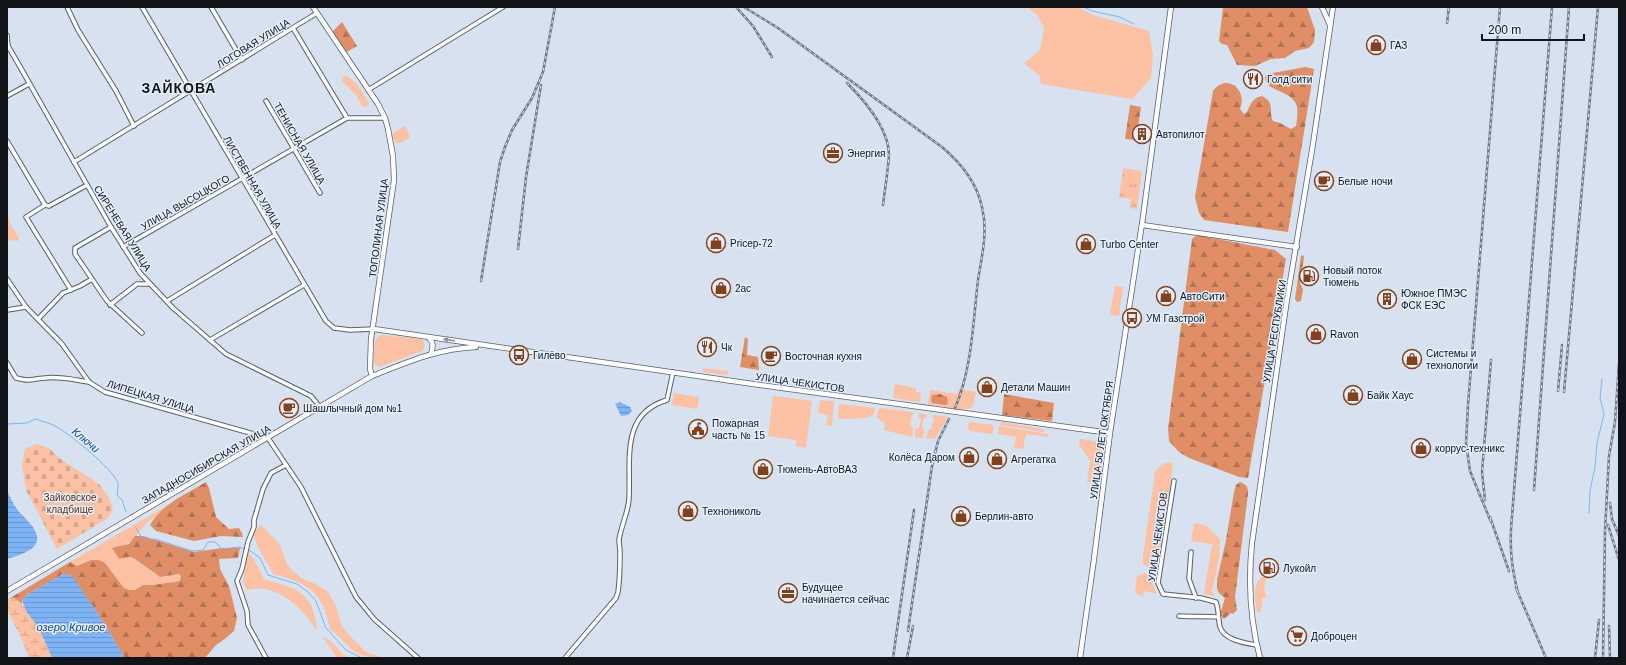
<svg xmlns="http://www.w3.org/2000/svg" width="1626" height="665" font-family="Arial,sans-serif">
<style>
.grass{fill:#fcc0a3}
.forest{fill:url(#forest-firs)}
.wetland{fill:url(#wetland-marsh)}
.cemetery{fill:url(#cemetery-stones)}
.park{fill:url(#park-tufts)}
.water{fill:url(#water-rules)}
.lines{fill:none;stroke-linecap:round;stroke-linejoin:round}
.stream{stroke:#7eb3f6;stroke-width:1}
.minor-casing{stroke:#57606d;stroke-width:5.5}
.major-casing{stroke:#57606d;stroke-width:6}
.minor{stroke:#fff;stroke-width:3.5}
.major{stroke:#fff;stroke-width:4.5}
.rail-casing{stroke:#717982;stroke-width:2.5}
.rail{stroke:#e3effe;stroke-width:1;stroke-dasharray:3;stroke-linecap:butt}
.oneway{fill:#949698}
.labels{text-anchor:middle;stroke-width:3;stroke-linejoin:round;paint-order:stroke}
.street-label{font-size:10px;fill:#11151a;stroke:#e3effe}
.poi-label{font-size:10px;fill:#11151a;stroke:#e3effe;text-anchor:start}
.park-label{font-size:10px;fill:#643012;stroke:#e3effe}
.water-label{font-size:11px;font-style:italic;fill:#174b87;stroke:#e3effe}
.district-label{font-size:14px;font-weight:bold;letter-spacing:1px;fill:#11151a;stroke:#e3effe}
</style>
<defs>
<pattern id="forest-firs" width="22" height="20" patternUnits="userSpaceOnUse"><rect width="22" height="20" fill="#df8e65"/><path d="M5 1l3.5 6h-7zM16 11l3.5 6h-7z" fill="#b37352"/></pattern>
<pattern id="wetland-marsh" width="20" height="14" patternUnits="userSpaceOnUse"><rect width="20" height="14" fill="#fcc0a3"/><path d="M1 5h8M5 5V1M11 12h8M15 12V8" fill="none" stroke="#d7a48c"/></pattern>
<pattern id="cemetery-stones" width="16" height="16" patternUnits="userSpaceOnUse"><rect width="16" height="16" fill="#fcc0a3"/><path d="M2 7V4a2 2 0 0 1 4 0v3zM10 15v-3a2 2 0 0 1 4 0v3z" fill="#d7a48c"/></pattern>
<pattern id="park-tufts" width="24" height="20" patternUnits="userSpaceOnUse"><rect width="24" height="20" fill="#fcc0a3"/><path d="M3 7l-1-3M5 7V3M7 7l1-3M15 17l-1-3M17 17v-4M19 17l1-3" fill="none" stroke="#d7a48c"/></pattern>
<pattern id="water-rules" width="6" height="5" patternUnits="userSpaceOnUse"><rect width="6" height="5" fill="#7eb3f6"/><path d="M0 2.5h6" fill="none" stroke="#6c99d2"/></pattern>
</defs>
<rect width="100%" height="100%" fill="#d6e2f0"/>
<!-- grass -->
<g class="grass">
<polygon points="1028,7 1077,7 1093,15 1149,31 1153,56 1151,78 1132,99 1041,84 1040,76 1024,63 1040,50 1044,28 1037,15"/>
<polygon points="346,75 357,84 369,103 367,107 362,106 356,95 342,81 343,77"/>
<polygon points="405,126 410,137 400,143 396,143 392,135 393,133"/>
<polygon points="7,214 11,225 19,238 18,241 7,240"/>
<polygon points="1115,286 1123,287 1119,316 1110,315"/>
<polygon points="381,335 422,339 425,346 422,351 379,367 374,363 375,340"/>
<polygon points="703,368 728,371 728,374 726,375 704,372 702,371"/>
<polygon points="895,384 916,388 916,392 921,393 920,402 893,398"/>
<polygon points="959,389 976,392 973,407 963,410 928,404 930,390 957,394"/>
<polygon points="674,393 699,397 697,409 672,405"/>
<polygon points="773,396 812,401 806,448 796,446 796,440 768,436"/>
<polygon points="820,400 834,401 832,426 826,425 828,415 818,413"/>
<path d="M 840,404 L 874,408 L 875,409 L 873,415 C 863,420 851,418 840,419 L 838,417 L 839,405 Z"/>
<polygon points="880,408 912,412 914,413 911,418 910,426 913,428 912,437 884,430 885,423 881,421 877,417 878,410"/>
<polygon points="921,413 927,415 926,418 924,418 922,427 924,430 923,438 915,437 915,429 919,428 921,419 918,417 919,414"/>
<polygon points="934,415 948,417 935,439 926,438 928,431 931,429 934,419 932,416"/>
<polygon points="969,422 994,425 992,434 970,431 968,428"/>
<polygon points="1001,422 1044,429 1044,432 1000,425"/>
<polygon points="999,426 1048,434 1048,437 1026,434 1023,449 1014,448 1016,437 998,434"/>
<polygon points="1080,439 1095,441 1102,451 1098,481 1095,483 1087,482 1090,461 1079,444"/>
<polygon points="1169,462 1172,464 1173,467 1156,572 1143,564 1143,556 1155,472 1161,465"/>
<polygon points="168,505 154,518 148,521 132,541 123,546 112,548 119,559 131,557 135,559 156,575 163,577 179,574 181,576 180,581 153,585 143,585 135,590 129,591 124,588 105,563 99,560 91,560 77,566 70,562"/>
<polygon points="1197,523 1206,526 1220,539 1219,558 1212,591 1215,596 1204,594 1212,544 1191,541 1194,524"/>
<path d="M 261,525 L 279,543 L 287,564 L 293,571 L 303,579 L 314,583 L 328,592 L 335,604 L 342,626 L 348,634 L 366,652 L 383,658 C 350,658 353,647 330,629 C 323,591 307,583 273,574 C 266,560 257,548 253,533 Z"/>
<path d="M 248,552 L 255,561 L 264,579 C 298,589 314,592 317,631 C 303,608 276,582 247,590 L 243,581 Z"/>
<polygon points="1145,573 1148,575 1157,594 1144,591 1143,597 1135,593 1137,576"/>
<path d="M 1267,575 L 1264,586 L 1266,598 L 1262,598 L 1262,606 L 1260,612 L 1257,612 C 1256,599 1250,580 1267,575 Z"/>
<polygon points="322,636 332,642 343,654 348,658 337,658"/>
</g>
<!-- forest -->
<g class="forest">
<polygon points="1223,7 1307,7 1315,30 1314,42 1309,48 1295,51 1285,58 1271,59 1255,66 1237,65 1227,45 1222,44 1219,41"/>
<polygon points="342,22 357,46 345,53 332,32"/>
<path d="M 1305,67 L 1314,69 L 1288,232 L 1204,220 L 1199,213 L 1195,197 L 1213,91 C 1227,72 1248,90 1240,109 L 1244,114 L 1247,112 C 1250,105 1253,97 1262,96 C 1276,103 1268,112 1273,121 L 1280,123 L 1291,129 L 1296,126 C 1297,120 1298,113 1297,107 C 1293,89 1265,93 1265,77 L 1268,74 Z"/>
<polygon points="1130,105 1141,107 1136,140 1125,139"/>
<polygon points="1197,235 1275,250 1286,259 1248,478 1239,477 1189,458 1179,452 1169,441 1168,429 1192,239"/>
<polygon points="1303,255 1304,257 1300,284 1303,289 1301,301 1297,302 1295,299 1301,256"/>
<polygon points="745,337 748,339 747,355 758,357 759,370 740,367"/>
<polygon points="940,394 947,397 948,404 945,405 932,403 931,400 932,395"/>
<polygon points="1004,394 1054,403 1052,421 1002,415"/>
<path d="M 206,482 L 209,488 L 216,517 L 229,529 L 239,528 L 242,533 L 243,537 L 221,536 L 194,541 L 156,531 L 150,525 C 162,504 186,494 206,482 Z"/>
<path d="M 1240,482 C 1247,485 1248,487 1248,494 L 1235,597 L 1237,610 L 1233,614 L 1231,613 L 1224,619 L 1221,616 L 1221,611 L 1225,598 L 1219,593 L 1217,589 L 1217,580 L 1226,540 L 1234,492 L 1236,485 Z"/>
<polygon points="135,536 143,536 194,552 222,548 240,548 238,558 219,559 220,569 229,586 237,618 234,631 226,638 216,645 205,658 125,658 95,609 69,574 63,574 28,594 22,600 22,604 14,598 7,600 70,562 77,566 91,560 99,560 105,563 124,588 129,590 135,590 143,585 153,585 180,581 181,576 179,574 160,577 135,559 131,557 119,559 112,548 129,544"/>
</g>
<!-- wetland -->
<polygon class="wetland" points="14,598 22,604 39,628 52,658 29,658 23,642 7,609 7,600"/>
<!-- cemetery -->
<polygon class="cemetery" points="37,444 50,449 59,458 99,484 109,498 113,509 108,518 57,549 26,490 22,465 25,449"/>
<!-- park -->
<polygon class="park" points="1123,168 1142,171 1137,209 1130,208 1131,199 1119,197"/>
<!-- water -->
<g class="water">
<polygon points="620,402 630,407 632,411 628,415 621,416 615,404"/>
<path d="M 7,491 C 11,499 14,506 20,513 C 26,519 35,527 37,536 C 40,550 17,556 7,559 Z"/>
<polygon points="63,574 69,574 73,577 95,609 125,658 52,658 39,628 26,611 22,600 28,594"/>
</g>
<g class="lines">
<!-- stream -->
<g class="stream">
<polyline points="1084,7 1092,11 1120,17 1134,24"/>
<path d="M 7,424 L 27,423 L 35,419 C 41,421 47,422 53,425 C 68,432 112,468 118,483 C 119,486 117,491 117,495 L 122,500 L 126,512"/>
<polyline points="1589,513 1590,491 1595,467 1597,443 1604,414 1600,398 1602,379"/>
<polyline points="136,528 142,538 146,540 155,539 192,551 203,550 208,542 215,542 222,549 239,547 244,549"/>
<polyline points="249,550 260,558 268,575 297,584 308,592 316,601 326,628 346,650 362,658"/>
</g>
<!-- minor casing -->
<g class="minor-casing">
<g id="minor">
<polyline points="67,7 78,30 116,91 134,126"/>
<polyline points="142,7 326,321 334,328 350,330 374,329"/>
<polyline points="211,7 242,60"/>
<polyline points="293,28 347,118"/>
<polyline points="7,35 8,46 19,65 111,227 140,273 173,308 226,354 311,396 320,407"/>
<polyline points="368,90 503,7"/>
<polyline points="7,96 29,84"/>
<polyline points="266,101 320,193"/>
<polyline points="7,141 45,205 49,206 87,185"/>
<polyline points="74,162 317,13"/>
<polyline points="45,205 26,217 71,290"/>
<polyline points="111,227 75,248 75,254 107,301 142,333"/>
<polyline points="123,247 347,118 385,118"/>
<polyline points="7,279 26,307 62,344 89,382 105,392 268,438 301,487 356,597 374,619 418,658"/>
<polyline points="167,301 275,235"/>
<polyline points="110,305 137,284 150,284"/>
<polyline points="7,310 26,307"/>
<polyline points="38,319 63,293 80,286 92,279"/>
<polyline points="210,340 304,285"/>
<path d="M 7,363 L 16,378 C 32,382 30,379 45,378 C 59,376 75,380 89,382"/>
<path d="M 1174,481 L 1158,583 L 1163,594 L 1201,598 L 1216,602 C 1219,610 1218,619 1220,627 C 1224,640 1245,643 1256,645"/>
<polyline points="1191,552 1189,579 1196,598"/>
<path d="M 1179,616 C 1193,617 1205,616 1218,617"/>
<polyline points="266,658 248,625 247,611 237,581 242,569 248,542 254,527 254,520 263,489 271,473 286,465"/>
<path d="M 565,658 L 616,598 L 618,592 C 620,579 620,565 620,552 C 620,548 619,544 619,540 C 621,526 628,513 629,499 C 631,460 620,414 667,400 L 673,372"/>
</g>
</g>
<!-- major casing -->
<g class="major-casing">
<g id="major">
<polyline points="313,7 378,104 385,118 388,129 393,156 394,180 371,339 370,369 372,376"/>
<polyline points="1322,7 1330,25"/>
<polyline points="1142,225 1297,247"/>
<polyline points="374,329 760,385 1110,433"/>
<path d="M 429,338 C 434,343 433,347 431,354"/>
<path d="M 7,591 L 372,376 C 408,362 436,349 476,347"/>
<polyline points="1080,658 1094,559 1110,433 1143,217 1171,7"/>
<path d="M 1260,658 C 1250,620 1248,582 1252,543 L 1286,306 L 1313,144 L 1333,7"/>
</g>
</g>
<!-- minor -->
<use href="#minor" class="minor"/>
<!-- major -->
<use href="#major" class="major"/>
<!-- rail casing -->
<g class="rail-casing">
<g id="rail">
<polyline points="736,7 753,26 772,57"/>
<path d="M 744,7 L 778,28 L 942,147 C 961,163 977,183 982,207 C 988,231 982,256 978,280 C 973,323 972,369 955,408"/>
<polyline points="1447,23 1449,7"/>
<path d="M 847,83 C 865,101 889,128 889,155 C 888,171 885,188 883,205"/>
<polyline points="518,249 526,177 541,85"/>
<polyline points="481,281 500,162 505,147 512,130 532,98 543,72 555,7"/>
<polyline points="1558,391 1562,345"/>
<polyline points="1564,392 1598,7"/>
<polyline points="1534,490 1569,7"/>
<polyline points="1485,500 1482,472 1491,360"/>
<polyline points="1610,503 1612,519 1619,536"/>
<polyline points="1490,517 1509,571"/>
<polyline points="1491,522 1470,471 1466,443 1468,405 1500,7"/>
<polyline points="1608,525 1619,560"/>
<polyline points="1516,588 1546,658"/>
<path d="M 1518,593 C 1512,569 1510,553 1511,529 L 1552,7"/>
<polyline points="1609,626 1610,658"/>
<polyline points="908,631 932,466 938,441 949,419"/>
<polyline points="893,658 914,510"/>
<polyline points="907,658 913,626"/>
<polyline points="1595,658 1599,620"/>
<polyline points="1603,658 1605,531 1609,456 1615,422 1619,363"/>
</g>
</g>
<!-- rail -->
<use href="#rail" class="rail"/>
</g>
<!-- one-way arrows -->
<defs><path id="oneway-solid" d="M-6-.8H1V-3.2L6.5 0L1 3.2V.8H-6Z"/></defs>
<use class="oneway" href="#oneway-solid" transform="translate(449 340) rotate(-172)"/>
<!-- icons -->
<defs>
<g id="shop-ring" transform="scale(1)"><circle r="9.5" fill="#e3effe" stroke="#854017" stroke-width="1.5"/><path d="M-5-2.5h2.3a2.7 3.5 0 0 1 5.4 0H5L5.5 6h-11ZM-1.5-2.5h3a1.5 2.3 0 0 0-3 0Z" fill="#854017"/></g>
<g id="restaurant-ring" transform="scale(1)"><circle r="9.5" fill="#e3effe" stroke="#854017" stroke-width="1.5"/><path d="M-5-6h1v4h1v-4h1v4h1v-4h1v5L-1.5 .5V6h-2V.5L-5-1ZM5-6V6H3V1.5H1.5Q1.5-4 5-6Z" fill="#854017"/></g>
<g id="building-ring" transform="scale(1)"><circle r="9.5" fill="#e3effe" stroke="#854017" stroke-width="1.5"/><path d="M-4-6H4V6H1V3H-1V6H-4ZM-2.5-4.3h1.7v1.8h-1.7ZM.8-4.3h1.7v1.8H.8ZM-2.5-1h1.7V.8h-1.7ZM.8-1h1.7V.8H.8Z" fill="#854017"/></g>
<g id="office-ring" transform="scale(1)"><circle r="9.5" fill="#e3effe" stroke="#854017" stroke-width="1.5"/><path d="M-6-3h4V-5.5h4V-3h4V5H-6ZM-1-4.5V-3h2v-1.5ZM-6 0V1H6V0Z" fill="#854017"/></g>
<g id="cafe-ring" transform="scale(1)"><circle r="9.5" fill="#e3effe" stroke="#854017" stroke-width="1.5"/><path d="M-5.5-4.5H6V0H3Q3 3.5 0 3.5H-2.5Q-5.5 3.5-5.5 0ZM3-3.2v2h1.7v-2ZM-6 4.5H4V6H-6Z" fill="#854017"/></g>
<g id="fuel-ring" transform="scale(1)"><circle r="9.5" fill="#e3effe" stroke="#854017" stroke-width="1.5"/><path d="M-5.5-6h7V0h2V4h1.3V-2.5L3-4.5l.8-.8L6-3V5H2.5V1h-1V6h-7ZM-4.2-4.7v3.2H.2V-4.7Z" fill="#854017"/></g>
<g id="bus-ring" transform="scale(1)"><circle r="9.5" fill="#e3effe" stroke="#854017" stroke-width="1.5"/><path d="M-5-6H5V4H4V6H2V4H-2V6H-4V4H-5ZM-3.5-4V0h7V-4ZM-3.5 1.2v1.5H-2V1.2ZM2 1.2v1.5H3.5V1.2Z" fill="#854017"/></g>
<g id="civic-ring" transform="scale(1)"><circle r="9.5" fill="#e3effe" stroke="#854017" stroke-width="1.5"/><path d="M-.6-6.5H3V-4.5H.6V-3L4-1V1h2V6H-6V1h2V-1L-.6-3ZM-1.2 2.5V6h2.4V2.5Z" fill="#854017"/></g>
<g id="supermarket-ring" transform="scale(1)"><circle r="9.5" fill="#e3effe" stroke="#854017" stroke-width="1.5"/><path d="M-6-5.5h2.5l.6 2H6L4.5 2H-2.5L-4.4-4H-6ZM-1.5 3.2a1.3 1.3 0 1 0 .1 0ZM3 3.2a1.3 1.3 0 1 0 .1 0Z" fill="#854017"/></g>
</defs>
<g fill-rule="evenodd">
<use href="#shop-ring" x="1376" y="45"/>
<use href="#restaurant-ring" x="1253" y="79"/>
<use href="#building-ring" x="1142" y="134"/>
<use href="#office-ring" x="833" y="153"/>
<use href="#cafe-ring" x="1324" y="181"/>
<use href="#shop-ring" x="716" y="243"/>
<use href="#shop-ring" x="1086" y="244"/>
<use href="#fuel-ring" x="1309" y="276"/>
<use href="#shop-ring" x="721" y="288"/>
<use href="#shop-ring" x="1166" y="296"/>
<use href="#building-ring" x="1387" y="299"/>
<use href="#bus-ring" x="1132" y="318"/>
<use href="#shop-ring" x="1316" y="334"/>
<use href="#restaurant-ring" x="707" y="347"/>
<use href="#bus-ring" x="519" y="355"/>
<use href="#cafe-ring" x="771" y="356"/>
<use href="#shop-ring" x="1412" y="359"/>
<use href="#shop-ring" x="987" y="387"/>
<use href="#shop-ring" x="1353" y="395"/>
<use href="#cafe-ring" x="289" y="408"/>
<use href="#civic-ring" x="698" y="429"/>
<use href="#shop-ring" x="1421" y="448"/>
<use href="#shop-ring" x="969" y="457"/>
<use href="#shop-ring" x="997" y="459"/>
<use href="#shop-ring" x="763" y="469"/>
<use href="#shop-ring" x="688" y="511"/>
<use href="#shop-ring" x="961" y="516"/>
<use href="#fuel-ring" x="1269" y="568"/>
<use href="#office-ring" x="788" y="593"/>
<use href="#supermarket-ring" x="1297" y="636"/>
</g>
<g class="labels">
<!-- street labels -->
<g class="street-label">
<text transform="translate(253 43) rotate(-32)" y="4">ЛОГОВАЯ УЛИЦА</text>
<text transform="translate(300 143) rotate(60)" y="4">ТЕНИСНАЯ УЛИЦА</text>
<text transform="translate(253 182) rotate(60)" y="4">ЛИСТВЕННАЯ УЛИЦА</text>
<text transform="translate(185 202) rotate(-30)" y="4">УЛИЦА ВЫСОЦКОГО</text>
<text transform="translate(123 228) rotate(58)" y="4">СИРЕНЕВАЯ УЛИЦА</text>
<text transform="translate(378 228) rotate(-83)" y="4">ТОПОЛИНАЯ УЛИЦА</text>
<text transform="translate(1274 331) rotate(-81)" y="4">УЛИЦА РЕСПУБЛИКИ</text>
<text transform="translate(800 382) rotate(8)" y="4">УЛИЦА ЧЕКИСТОВ</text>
<text transform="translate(151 396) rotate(17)" y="4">ЛИПЕЦКАЯ УЛИЦА</text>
<text transform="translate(1101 440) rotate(-82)" y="4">УЛИЦА 50 ЛЕТ ОКТЯБРЯ</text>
<text transform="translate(206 464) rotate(-30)" y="4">ЗАПАДНОСИБИРСКАЯ УЛИЦА</text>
<text transform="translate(1157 537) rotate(-82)" y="4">УЛИЦА ЧЕКИСТОВ</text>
</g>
<!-- poi labels -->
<g class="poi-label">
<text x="1390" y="49">ГАЗ</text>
<text x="1267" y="83">Голд сити</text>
<text x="1156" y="138">Автопилот</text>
<text x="847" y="157">Энергия</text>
<text x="1338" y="185">Белые ночи</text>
<text x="730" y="247">Pricep-72</text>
<text x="1100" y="248">Turbo Center</text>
<text x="1323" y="274">Новый поток<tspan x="1323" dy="12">Тюмень</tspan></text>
<text x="735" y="292">2ас</text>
<text x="1401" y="297">Южное ПМЭС<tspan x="1401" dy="12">ФСК ЕЭС</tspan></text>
<text x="1180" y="300">АвтоСити</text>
<text x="1146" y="322">УМ Газстрой</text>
<text x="1330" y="338">Ravon</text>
<text x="721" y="351">Чк</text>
<text x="1426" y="357">Системы и<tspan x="1426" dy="12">технологии</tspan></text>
<text x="533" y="359">Гилёво</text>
<text x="785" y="360">Восточная кухня</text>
<text x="1001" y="391">Детали Машин</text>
<text x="1367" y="399">Байк Хаус</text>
<text x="303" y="412">Шашлычный дом №1</text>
<text x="712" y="427">Пожарная<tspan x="712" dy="12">часть № 15</tspan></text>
<text x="1435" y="452">коррус-техникс</text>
<text x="955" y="461" text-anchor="end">Колёса Даром</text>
<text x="1011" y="463">Агрегатка</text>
<text x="777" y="473">Тюмень-АвтоВАЗ</text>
<text x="702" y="515">Технониколь</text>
<text x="975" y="520">Берлин-авто</text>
<text x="1283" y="572">Лукойл</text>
<text x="802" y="591">Будущее<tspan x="802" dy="12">начинается сейчас</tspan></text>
<text x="1311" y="640">Доброцен</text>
</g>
<!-- park labels -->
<g class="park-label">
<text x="70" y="501">Зайковское<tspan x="70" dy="12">кладбище</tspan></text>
</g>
<!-- water labels -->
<g class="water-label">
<text transform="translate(86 440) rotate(40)" y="4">Ключи</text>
<text x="71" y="631">озеро Кривое</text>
</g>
<!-- district labels -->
<g class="district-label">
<text x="179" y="93">ЗАЙКОВА</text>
</g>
</g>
<!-- border -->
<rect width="1626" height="665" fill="none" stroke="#11151a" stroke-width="16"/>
<!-- scale -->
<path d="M1482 34v6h102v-6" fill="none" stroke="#11151a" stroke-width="2"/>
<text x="1488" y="34" font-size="12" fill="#11151a" stroke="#e3effe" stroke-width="3" paint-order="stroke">200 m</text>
</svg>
